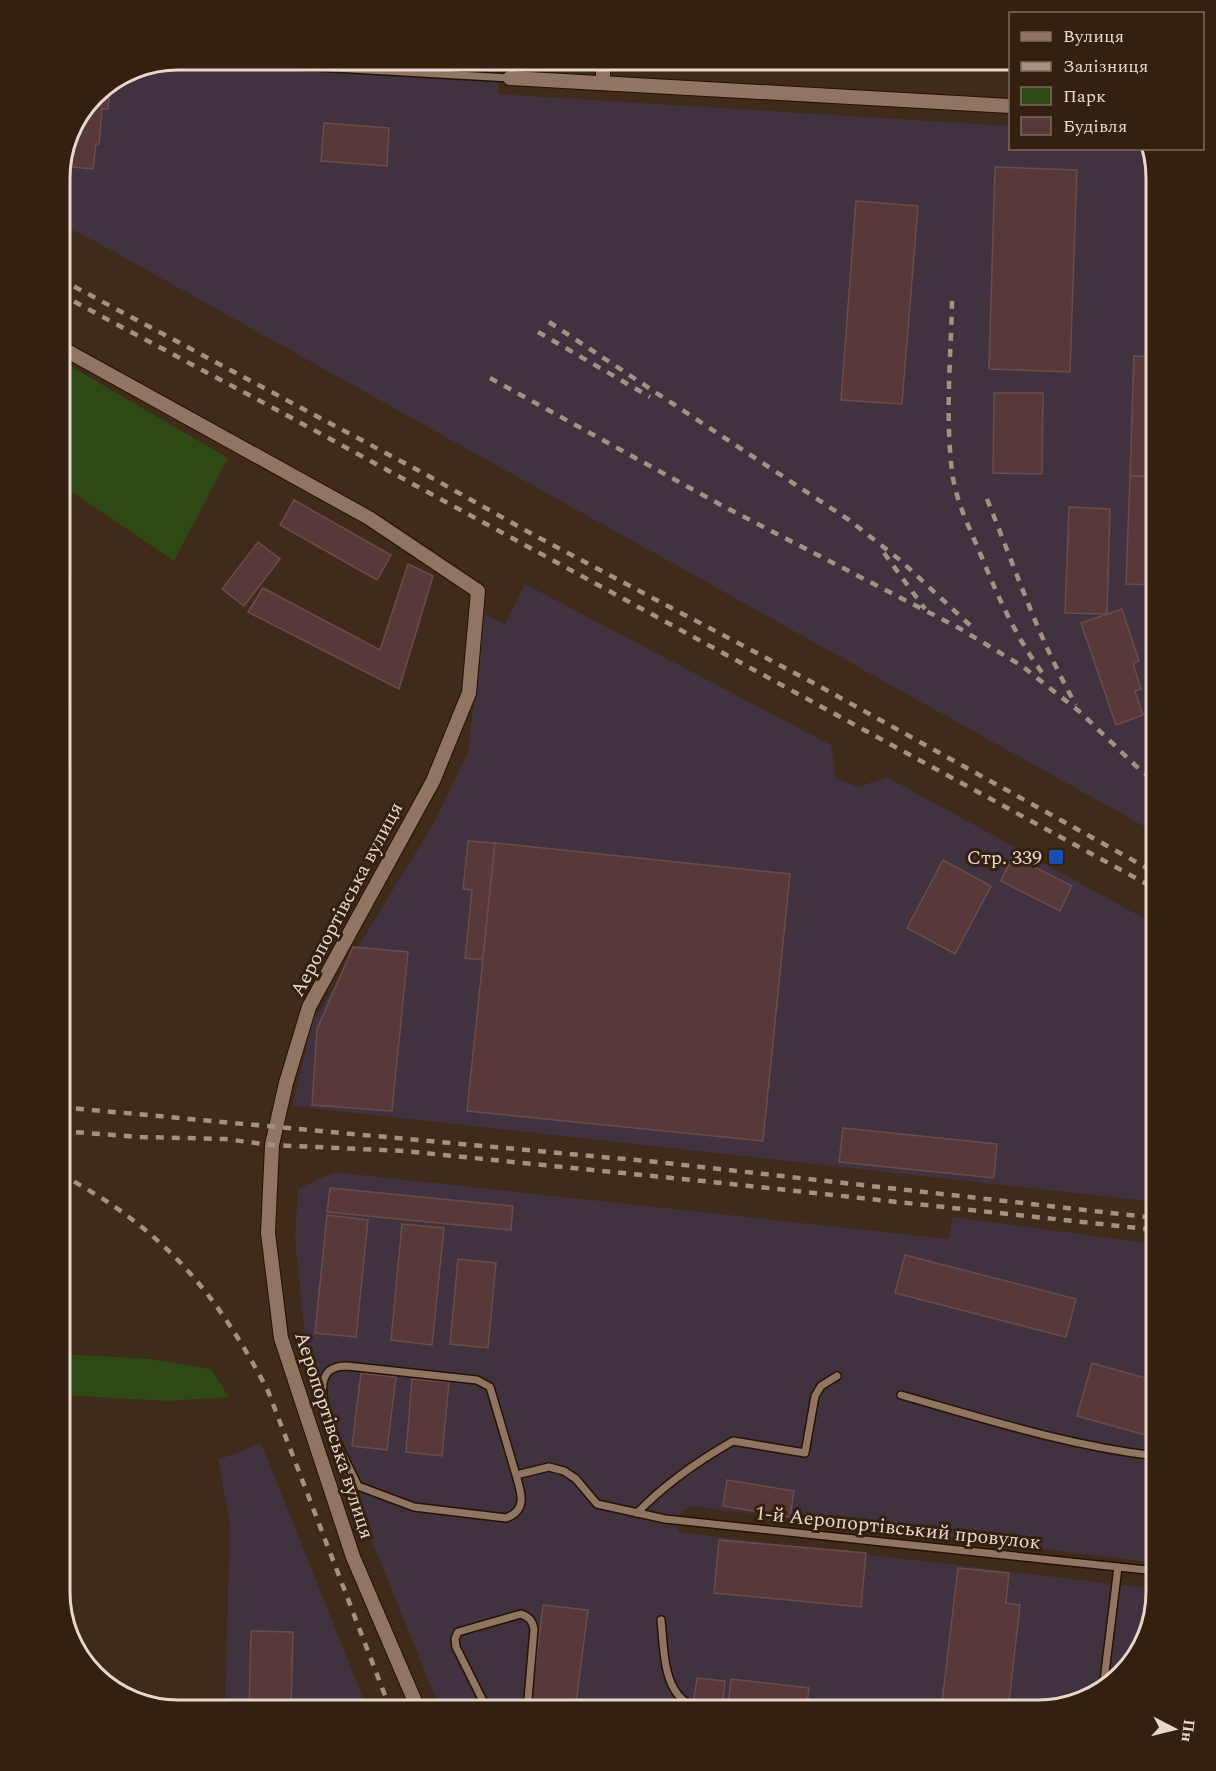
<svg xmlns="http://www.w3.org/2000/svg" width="1216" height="1771" font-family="Spectral,serif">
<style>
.industrial{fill:#40323f}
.green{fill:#2f4914}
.building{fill:#573939;stroke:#6c4d4d;stroke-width:1.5}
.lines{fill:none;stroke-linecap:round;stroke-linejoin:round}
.lane-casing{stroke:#261203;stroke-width:10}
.street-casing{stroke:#261203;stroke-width:16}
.lane{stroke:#907563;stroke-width:7}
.street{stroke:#907563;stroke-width:14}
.rail{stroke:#a39184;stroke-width:4.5;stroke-dasharray:8 8;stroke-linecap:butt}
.transit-dot{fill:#1a4fb4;stroke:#352010;stroke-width:2}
.labels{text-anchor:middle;stroke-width:6;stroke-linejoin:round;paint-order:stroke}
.poi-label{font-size:20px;fill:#e7d8ce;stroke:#352010;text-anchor:end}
.street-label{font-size:20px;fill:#e7d8ce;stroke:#352010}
.rim{fill:none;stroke:#e7d8ce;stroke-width:3}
</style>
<rect width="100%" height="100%" fill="#402a1a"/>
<!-- industrial -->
<g class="industrial">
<polygon points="178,60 527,60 527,69 498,63 498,94 1010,126 1010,148 1148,149 1156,178 1156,833 100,244 60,224 60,171 69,133 95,94 133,69"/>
<polygon points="525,584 831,745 836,778 858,787 887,777 1156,925 1156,1202 292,1106 312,1023 433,824 468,753 483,614 505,624"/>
<polygon points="334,1172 949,1239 952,1217 1156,1244 1156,1563 692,1506 681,1513 678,1532 1156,1589 1140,1652 1097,1695 1038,1711 441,1711 310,1389 295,1239 298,1189"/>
<polygon points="261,1443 368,1711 225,1711 230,1523 218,1460"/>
</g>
<!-- green -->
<g class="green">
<polygon points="60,360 228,458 174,561 60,484"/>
<polygon points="60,1354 151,1359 211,1369 229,1397 167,1401 60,1395"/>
</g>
<!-- building -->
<g class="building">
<polygon points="110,84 108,109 102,109 99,144 96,144 93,169 61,166 69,133 95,94"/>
<polygon points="324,123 389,128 387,166 321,161"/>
<polygon points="995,167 1077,170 1070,372 989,369"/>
<polygon points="856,201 918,206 902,404 841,400"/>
<polygon points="1134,356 1156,357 1156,477 1130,476"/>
<polygon points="994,393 1043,393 1042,474 993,473"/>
<polygon points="1130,476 1156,477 1156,585 1126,584"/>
<polygon points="294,500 391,555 377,580 280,525"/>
<polygon points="1069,507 1110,509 1107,614 1065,613"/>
<polygon points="258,542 280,559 244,606 222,589"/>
<polygon points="408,564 433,576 399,689 248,612 263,588 380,650"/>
<polygon points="1122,609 1139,661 1133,663 1141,689 1135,691 1143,715 1116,725 1081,623"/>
<polygon points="468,841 495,843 483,960 465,958 472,890 463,889"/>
<polygon points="495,843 790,874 763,1141 467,1111"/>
<polygon points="1013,856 1072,886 1060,911 1001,881"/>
<polygon points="943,860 991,886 955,954 907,928"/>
<polygon points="353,947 408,952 392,1111 312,1105 317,1029"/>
<polygon points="843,1128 997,1144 994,1178 839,1162"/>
<polygon points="330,1188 513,1206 511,1230 327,1212"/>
<polygon points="327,1215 368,1220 356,1337 315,1333"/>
<polygon points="402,1224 444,1228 432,1345 391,1340"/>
<polygon points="905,1255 1076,1299 1066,1337 895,1293"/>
<polygon points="458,1259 496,1263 488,1348 450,1344"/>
<polygon points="1092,1363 1156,1381 1156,1438 1077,1416"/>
<polygon points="361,1373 396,1377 387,1450 352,1446"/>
<polygon points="412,1379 449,1382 442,1456 406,1452"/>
<polygon points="727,1480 794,1491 790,1517 723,1506"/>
<polygon points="719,1540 866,1553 861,1607 714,1593"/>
<polygon points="958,1568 1009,1573 1006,1603 1020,1605 1008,1711 941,1711"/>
<polygon points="543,1605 588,1610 575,1711 530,1711"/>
<polygon points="251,1631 293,1632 291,1711 249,1711"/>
<polygon points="697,1678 725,1681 722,1708 693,1704"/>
<polygon points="731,1679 809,1688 806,1711 757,1711 728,1707"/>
</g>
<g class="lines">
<!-- lane casing -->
<g class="lane-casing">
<g id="lane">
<polyline points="193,60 510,78"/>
<path d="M 901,1395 C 985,1419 1069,1446 1156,1456"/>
<path d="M 516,1475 C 521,1492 528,1510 506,1518 L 414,1507 L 358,1486 C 348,1464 307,1392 329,1371 C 334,1367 341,1366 347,1366 L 477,1380 L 490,1387 L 516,1475 L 549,1467 L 564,1471 L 576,1479 L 597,1504 L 665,1519 L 1156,1571"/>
<path d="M 637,1513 C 665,1484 698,1461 733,1441 L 805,1453 L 815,1396 L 821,1386 L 837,1376"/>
<path d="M 661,1620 C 665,1658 662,1706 711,1711"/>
<polyline points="1103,1689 1118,1567"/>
<path d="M 488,1711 L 456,1647 L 455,1639 L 458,1632 L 521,1614 C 529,1617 532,1620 534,1629 L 527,1711"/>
</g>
</g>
<!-- street casing -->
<g class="street-casing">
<g id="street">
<polyline points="510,78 1010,106"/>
<polyline points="603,83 603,60"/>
<polyline points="60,347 369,518 478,591 469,693 433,781 309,1007 286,1083 272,1145 268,1233 281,1338 353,1557 419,1711"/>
</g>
</g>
<!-- lane -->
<use href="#lane" class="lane"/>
<!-- street -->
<use href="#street" class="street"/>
<!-- rail -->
<g class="rail">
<polyline points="60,279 425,474 532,534 819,686 1156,873"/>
<polyline points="60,294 277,410 1156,889"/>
<path d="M 952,301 C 951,357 945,415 952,471 C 955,499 969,527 980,553 C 999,599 1016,638 1046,678"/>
<polyline points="549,322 849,520 900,560 973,628"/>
<polyline points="538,332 650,397"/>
<polyline points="490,378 721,505 959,628 1022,666 1080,712 1137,767 1156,782"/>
<path d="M 987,499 C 1015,568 1039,640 1076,705"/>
<polyline points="884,553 925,609"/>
<polyline points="60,1107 657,1162 1156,1218"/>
<polyline points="60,1131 140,1137 225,1139 272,1145 404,1151 722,1183 1156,1230"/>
<path d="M 60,1174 C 161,1227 216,1291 268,1391 L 391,1711"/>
</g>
</g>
<!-- markers -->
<rect class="transit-dot" x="1048" y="849" width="16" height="16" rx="3"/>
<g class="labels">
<!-- poi labels -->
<g class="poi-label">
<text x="1042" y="864">Стр. 339</text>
</g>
<!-- street labels -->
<g class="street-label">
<text transform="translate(346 899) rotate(-62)" y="7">Аеропортівська вулиця</text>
<text transform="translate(335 1435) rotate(72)" y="7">Аеропортівська вулиця</text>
<text transform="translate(898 1527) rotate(6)" y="7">1-й Аеропортівський провулок</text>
</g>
</g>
<!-- crop -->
<path d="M0 0H1216V1771H0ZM178 70H1038A108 108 0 0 1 1146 178V1592A108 108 0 0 1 1038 1700H178A108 108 0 0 1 70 1592V178A108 108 0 0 1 178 70Z" fill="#352010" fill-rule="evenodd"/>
<path class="rim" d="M178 70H1038A108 108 0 0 1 1146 178V1592A108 108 0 0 1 1038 1700H178A108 108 0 0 1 70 1592V178A108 108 0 0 1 178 70Z"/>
<!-- legend -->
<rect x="1009" y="12" width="195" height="138" fill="#352010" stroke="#7c6a5c" stroke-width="1.5"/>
<rect x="1021" y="32" width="30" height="9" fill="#907563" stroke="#7c6a5c" stroke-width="1.5"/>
<text x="1063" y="42" font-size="18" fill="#e7d8ce">Вулиця</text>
<rect x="1021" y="62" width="30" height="9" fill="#a39184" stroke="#7c6a5c" stroke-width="1.5"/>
<text x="1063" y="72" font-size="18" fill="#e7d8ce">Залізниця</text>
<rect x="1021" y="87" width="30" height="18" fill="#2f4914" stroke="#7c6a5c" stroke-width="1.5"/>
<text x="1063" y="102" font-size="18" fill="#e7d8ce">Парк</text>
<rect x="1021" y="117" width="30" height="18" fill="#573939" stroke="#7c6a5c" stroke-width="1.5"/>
<text x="1063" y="132" font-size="18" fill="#e7d8ce">Будівля</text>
<!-- north arrow -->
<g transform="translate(1174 1729) rotate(97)" stroke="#352010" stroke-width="4.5" paint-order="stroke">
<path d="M0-4.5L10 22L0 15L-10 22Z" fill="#e7d8ce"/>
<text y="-9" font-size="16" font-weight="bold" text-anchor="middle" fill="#e7d8ce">Пн</text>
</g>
</svg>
